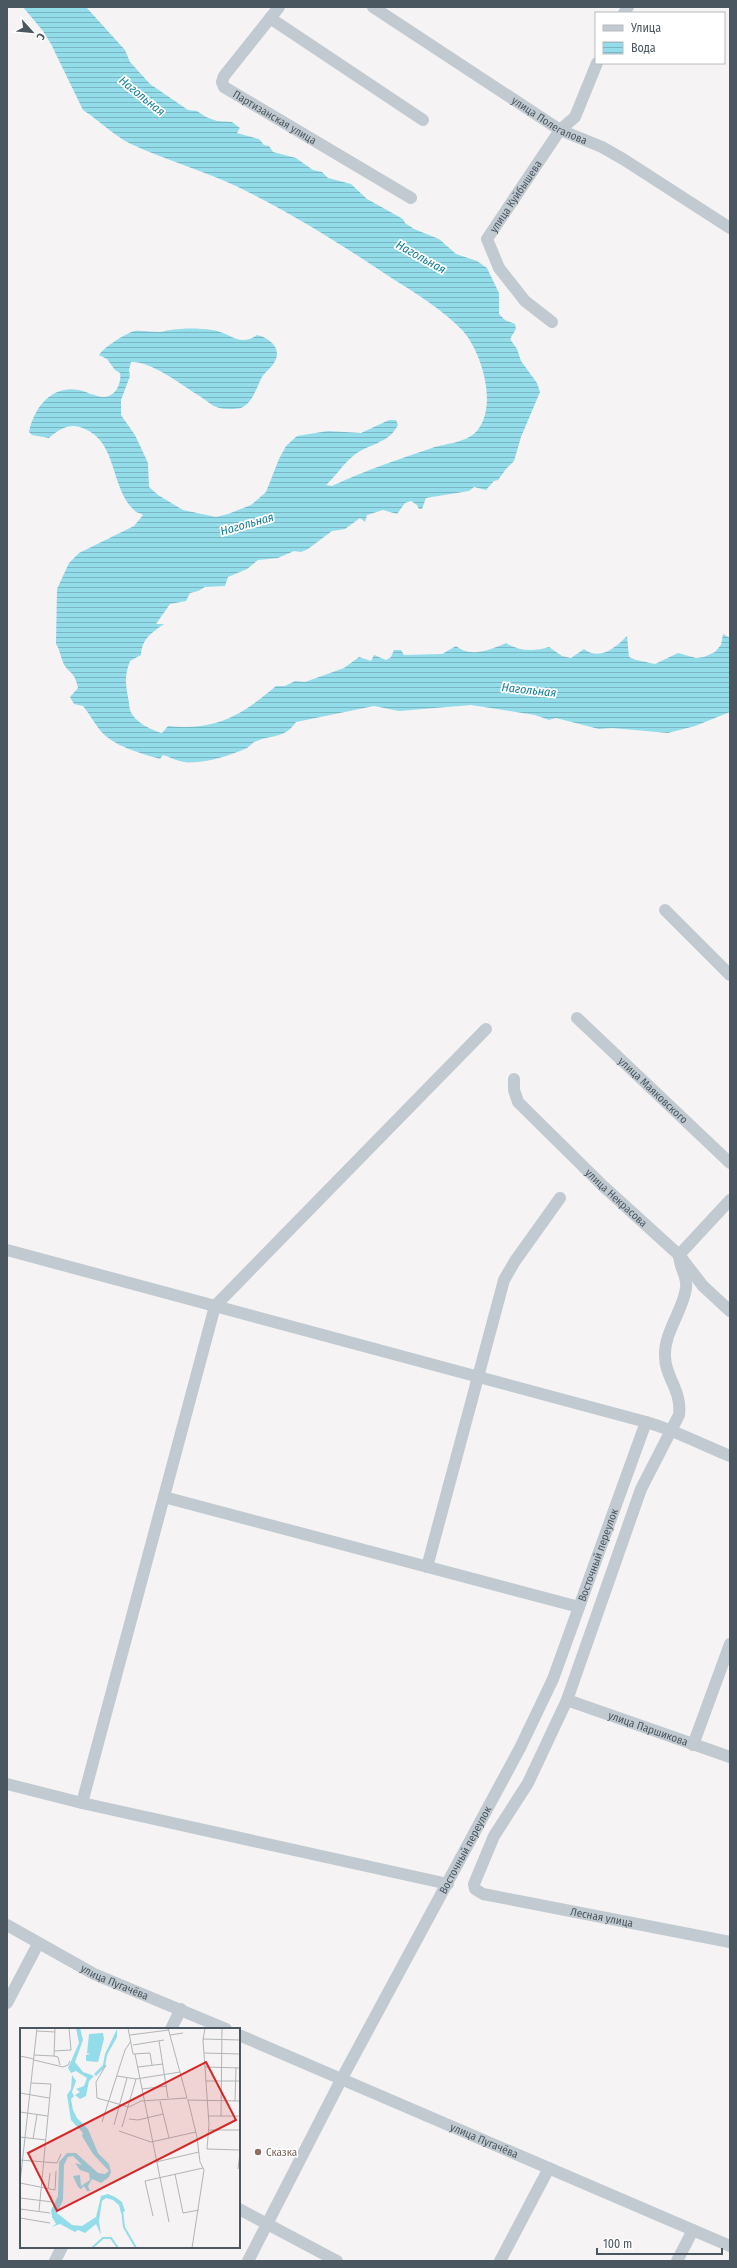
<svg xmlns="http://www.w3.org/2000/svg" width="737" height="2268" font-family="'Fira Sans Condensed',sans-serif">
<style>
.water{fill:url(#water-rules)}
.lines{fill:none;stroke-linecap:round;stroke-linejoin:round}
.minor{stroke:#c1cad1;stroke-width:12}
.education-dot{fill:#8d6e63;stroke:#fff;stroke-width:1.5}
.labels{text-anchor:middle;stroke-width:3.5;stroke-linejoin:round;paint-order:stroke}
.street-label{font-size:11px;fill:#4b5760;stroke:#fff}
.education-label{font-size:11px;fill:#785e54;stroke:#fff;text-anchor:start}
.water-label{font-size:12px;font-style:italic;fill:#117f95;stroke:#fff}
.inset-river{fill:none;stroke:#93dcea;stroke-width:2}
.inset-road{fill:none;stroke:#b1b5b8;stroke-width:1}
.view{fill:#d62828;fill-opacity:0.15;stroke:#d62828;stroke-width:2}
.inset-edge{fill:none;stroke:#4b5760;stroke-width:2}
</style>
<defs>
<pattern id="water-rules" width="6" height="5" patternUnits="userSpaceOnUse"><rect width="6" height="5" fill="#93dcea"/><path d="M0 2.5h6" fill="none" stroke="#7ab5c1"/></pattern>
</defs>
<rect width="100%" height="100%" fill="#f5f3f3"/>
<!-- water -->
<path class="water" d="M 23,7 L 86,7 L 125,50 L 130,62 L 150,84 L 188,110 L 197,111 L 206,117 L 217,121 L 232,122 L 240,128 L 237,133 L 259,139 L 264,145 L 269,146 L 273,152 L 296,158 L 313,170 L 322,172 L 328,178 L 351,184 L 367,199 L 403,219 L 405,223 L 414,229 L 439,239 L 456,254 L 477,261 L 487,268 L 499,293 L 499,314 L 505,320 L 515,324 L 516,329 L 510,339 L 517,349 L 521,361 L 537,383 L 540,392 L 521,437 L 514,461 L 506,469 L 498,480 L 494,481 L 486,490 L 474,487 L 469,491 L 426,498 L 422,509 L 419,509 L 417,505 L 411,501 L 405,503 L 397,514 L 383,510 L 367,515 L 365,522 L 360,518 L 345,529 L 332,531 L 308,549 L 301,552 L 294,551 L 278,558 L 258,560 L 247,569 L 228,577 L 225,586 L 205,587 L 198,591 L 190,593 L 186,601 L 170,604 L 156,624 L 164,624 C 151,633 142,639 141,655 L 130,661 C 125,674 125,683 128,697 C 129,701 129,706 130,710 C 134,722 151,730 162,733 L 168,726 C 216,731 241,716 276,686 L 285,686 L 295,681 L 305,682 L 344,668 L 359,657 L 371,661 L 374,655 L 386,660 L 391,657 L 394,650 L 401,650 L 404,655 L 442,654 L 456,646 C 471,658 490,650 506,643 C 519,651 534,652 549,647 L 562,656 L 571,658 L 584,649 C 600,661 615,648 627,636 L 629,657 L 636,660 L 655,664 L 678,653 L 696,658 L 704,657 L 715,652 L 721,645 L 723,634 L 730,638 L 730,712 L 695,726 L 668,733 L 612,728 L 599,729 L 556,718 L 549,720 L 535,715 L 471,705 L 399,711 L 374,706 L 296,722 C 284,739 274,734 257,741 C 253,742 250,746 247,748 C 228,756 205,764 184,762 C 177,761 170,757 163,755 L 160,759 C 140,753 112,746 99,729 C 93,721 89,713 83,706 L 74,704 L 70,697 L 78,688 C 75,670 66,672 63,662 C 60,655 60,650 56,644 L 57,589 L 69,563 L 79,553 L 134,526 L 143,515 C 141,513 137,513 135,511 C 110,489 118,443 85,429 C 71,422 60,428 49,438 L 32,435 L 29,432 C 34,408 51,385 79,390 C 87,392 94,396 103,397 C 115,398 122,383 120,373 L 115,370 L 107,359 L 99,355 C 104,347 125,334 134,331 C 142,330 151,332 159,332 C 163,332 167,330 171,330 C 184,328 199,328 212,330 C 230,332 239,348 257,335 C 270,338 283,349 274,363 C 271,368 266,371 262,377 C 257,386 253,402 243,407 C 239,409 232,409 228,409 C 215,409 211,404 201,397 C 183,386 152,361 131,362 L 129,370 L 130,376 L 121,400 L 121,415 L 135,435 L 148,463 L 149,487 L 158,495 L 183,510 L 216,517 L 228,514 L 251,505 L 266,492 L 279,459 L 286,446 L 297,436 L 328,431 L 361,433 L 389,420 L 396,420 L 398,425 C 389,444 367,444 353,456 C 343,464 336,476 326,485 L 332,486 C 364,471 399,459 432,448 C 447,443 466,443 477,431 C 498,406 482,353 463,331 C 442,309 415,293 390,277 C 341,244 290,212 236,186 C 202,170 165,160 131,144 C 113,135 100,121 83,110 L 51,44 L 43,31 Z"/>
<g class="lines">
<!-- minor -->
<g class="minor">
<path id="s1" d="M 279,7 L 224,76 L 222,82 L 224,87 L 411,198"/>
<path id="s2" d="M 373,7 L 560,130 L 602,147 L 623,159 L 730,228"/>
<polyline points="624,13 628,7"/>
<polyline points="270,18 423,120"/>
<path id="s3" d="M 552,322 L 525,301 L 499,268 L 487,239 L 560,130 L 575,117 L 597,63"/>
<polyline points="665,910 730,975"/>
<path id="s4" d="M 577,1018 L 730,1163"/>
<path id="s5" d="M 514,1079 L 514,1090 L 518,1102 L 602,1185 L 679,1255 L 703,1286 L 730,1311"/>
<path id="s6" d="M 730,1200 L 679,1255 C 679,1267 688,1277 686,1288 C 683,1311 664,1332 665,1356 C 665,1378 682,1389 679,1415 L 641,1489 L 567,1700 L 528,1783 L 494,1836 L 474,1884 L 475,1889 L 483,1894 L 730,1942"/>
<path d="M 7,1250 L 646,1422 C 675,1430 702,1445 730,1456"/>
<polyline points="164,1497 579,1607"/>
<polyline points="427,1567 504,1280 515,1261 560,1198"/>
<path id="s7" d="M 567,1700 L 730,1757"/>
<polyline points="693,1745 730,1644"/>
<polyline points="7,1784 82,1803 448,1884"/>
<polyline points="82,1803 215,1306 486,1029"/>
<path id="s8" d="M 7,1925 L 94,1974 L 226,2029"/>
<polyline points="7,2003 38,1944"/>
<polyline points="171,2029 181,2009"/>
<path id="s9" d="M 239,2035 L 730,2246"/>
<polyline points="239,2209 337,2261"/>
<polyline points="55,2261 62,2247"/>
<path id="s10" d="M 248,2261 L 341,2080 L 520,1748 L 553,1679 L 646,1422"/>
<polyline points="500,2261 549,2168"/>
<polyline points="677,2261 693,2230"/>
</g>
</g>
<!-- markers -->
<circle class="education-dot" cx="258" cy="2152" r="4"/>
<g class="labels">
<!-- street labels -->
<g class="street-label">
<text dy="4" stroke="none"><textPath href="#s1" startOffset="159">Партизанская улица</textPath></text>
<text dy="4" stroke="none"><textPath href="#s2" startOffset="210">улица Полегалова</textPath></text>
<text dy="4" stroke="none"><textPath href="#s3" startOffset="159">улица Куйбышева</textPath></text>
<text dy="4" stroke="none"><textPath href="#s4" startOffset="105">улица Маяковского</textPath></text>
<text dy="4" stroke="none"><textPath href="#s5" startOffset="161">улица Некрасова</textPath></text>
<text dy="4" stroke="none"><textPath href="#s10" startOffset="789">Восточный переулок</textPath></text>
<text dy="4" stroke="none"><textPath href="#s7" startOffset="86">улица Паршикова</textPath></text>
<text dy="4" stroke="none"><textPath href="#s10" startOffset="465">Восточный переулок</textPath></text>
<text dy="4" stroke="none"><textPath href="#s6" startOffset="891">Лесная улица</textPath></text>
<text dy="4" stroke="none"><textPath href="#s8" startOffset="122">улица Пугачёва</textPath></text>
<text dy="4" stroke="none"><textPath href="#s9" startOffset="267">улица Пугачёва</textPath></text>
</g>
<!-- education labels -->
<g class="education-label">
<text x="266" y="2156">Сказка</text>
</g>
<!-- water labels -->
<g class="water-label">
<text transform="translate(142 96) rotate(39)" y="4">Нагольная</text>
<text transform="translate(421 257) rotate(29)" y="4">Нагольная</text>
<text transform="translate(247 524) rotate(-16)" y="4">Нагольная</text>
<text transform="translate(529 690) rotate(6)" y="4">Нагольная</text>
</g>
</g>
<!-- overview -->
<g transform="translate(20 2028)">
<rect width="220" height="220" fill="#f5f3f3"/>
<path d="M 56,0 L 60,0 L 63,12 L 55,34 L 63,44 L 74,48 L 69,53 L 66,68 L 60,71 L 55,67 L 60,64 L 56,61 L 64,58 L 67,50 L 56,43 L 51,45 L 48,40 L 59,15 ZM 97,1 L 97,9 L 87,27 L 85,39 L 76,48 L 74,46 L 83,37 L 85,26 ZM 83,5 L 84,11 L 78,34 L 66,33 L 66,27 L 70,26 L 67,25 L 69,6 ZM 52,47 L 56,53 L 52,64 L 54,68 L 51,71 L 53,82 L 57,90 L 68,101 L 78,125 L 89,136 L 91,144 L 89,149 L 81,155 L 72,151 L 68,158 L 70,163 L 67,163 L 64,158 L 61,161 L 58,159 L 53,148 L 60,147 L 61,158 L 70,152 L 69,145 L 60,142 L 55,135 L 62,137 L 53,128 L 48,129 L 44,137 L 43,172 L 37,185 L 52,197 L 62,198 L 76,189 L 81,168 L 88,166 L 95,169 L 102,174 L 105,183 L 101,185 L 99,177 L 93,172 L 86,170 L 82,173 L 79,193 L 81,207 L 76,196 L 65,205 L 58,202 L 55,204 L 40,196 L 31,199 L 36,196 L 32,189 L 31,182 L 38,168 L 39,134 L 47,125 L 56,125 L 78,145 L 85,146 L 89,143 L 73,126 L 62,108 L 63,105 L 51,92 L 47,67 L 51,61 Z" fill="#93dcea"/>
<path class="inset-river" d="M 102,182 L 104,199 L 116,220M 72,220 L 83,210 L 91,210 L 98,220"/>
<path class="inset-road" d="M 35,0 L 34,28 L 38,29 L 40,37M 108,0 L 113,26 L 130,25 L 132,37M 185,0 L 183,12 L 189,96 L 187,121 L 220,122M 17,3 L 35,4M 110,7 L 149,2M 150,7 L 163,5M 183,11 L 220,12M 139,13 L 148,70M 113,17 L 144,12M 34,23 L 51,22 L 49,0M 184,25 L 220,26M 115,26 L 149,194M 14,27 L 34,28M 0,28 L 14,31M 14,32 L 43,39 L 48,37 L 50,33M 86,37 L 76,54 L 77,70 L 109,79 L 121,73 L 167,70 L 148,0M 118,39 L 143,36M 185,39 L 220,40M 97,48 L 116,51 L 160,44M 186,53 L 220,53M 11,55 L 31,56 L 19,183M 122,61 L 147,58M 0,65 L 29,70M 167,72 L 220,73M 168,72 L 177,109 L 180,134 L 184,142 L 172,220M 140,73 L 149,110M 215,73 L 216,39M 0,84 L 28,88M 188,88 L 220,88M 201,88 L 202,0M 109,91 L 118,92 L 143,86M 82,94 L 105,22 L 111,13M 94,97 L 107,50M 102,99 L 116,51M 189,102 L 220,102M 99,103 L 131,114 L 176,104M 0,109 L 26,112M 13,111 L 17,87M 0,132 L 37,135 L 41,126M 136,134 L 179,124M 218,141 L 220,125M 155,146 L 163,185 L 179,182M 0,155 L 17,0M 0,155 L 35,162 L 36,143M 28,161 L 30,145M 0,170 L 33,174M 0,181 L 30,185M 133,188 L 125,153 L 183,140M 0,190 L 30,195"/>
<path class="view" d="M 186,34 L 216,92 L 37,183 L 8,125 Z"/>
<rect width="220" height="220" class="inset-edge"/>
</g>
<!-- border -->
<rect width="737" height="2268" fill="none" stroke="#4b5760" stroke-width="16"/>
<!-- legend -->
<rect x="595" y="12" width="130" height="52" fill="#ffffff" stroke="#b7bcbf"/>
<rect x="603" y="25" width="20" height="6" fill="#c1cad1" stroke="#b7bcbf"/>
<text x="631" y="32" font-size="12" fill="#4b5760">Улица</text>
<rect x="603" y="42" width="20" height="12" fill="url(#water-rules)" stroke="#b7bcbf"/>
<text x="631" y="52" font-size="12" fill="#4b5760">Вода</text>
<!-- north arrow -->
<g transform="translate(32 32) rotate(117)" stroke="#ffffff" stroke-width="3" paint-order="stroke">
<path d="M0-3L7 15L0 10L-7 15Z" fill="#4b5760"/>
<text y="-6" font-size="11" font-weight="bold" text-anchor="middle" fill="#4b5760">С</text>
</g>
<!-- scale -->
<path d="M597 2248v6h125v-6" fill="none" stroke="#4b5760" stroke-width="2"/>
<text x="603" y="2248" font-size="12" fill="#4b5760" stroke="#ffffff" stroke-width="3" paint-order="stroke">100 m</text>
</svg>
